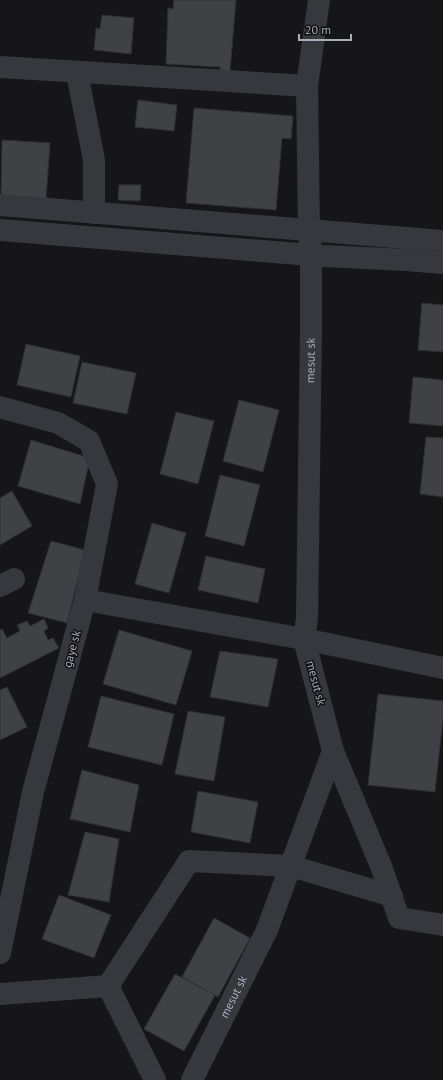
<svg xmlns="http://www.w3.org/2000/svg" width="443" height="1080" font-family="'PT Sans',sans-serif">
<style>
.building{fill:#404145;stroke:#303034}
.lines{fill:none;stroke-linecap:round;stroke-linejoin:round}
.minor{stroke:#37383d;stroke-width:22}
.labels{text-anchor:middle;stroke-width:3;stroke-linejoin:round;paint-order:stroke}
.street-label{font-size:12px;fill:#a8adb8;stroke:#111113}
</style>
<rect width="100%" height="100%" fill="#161618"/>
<!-- building -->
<g class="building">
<polygon points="174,0 236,0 230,71 221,72 220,67 166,64 168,8 173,9"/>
<polygon points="102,15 134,18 131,54 94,50 96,28 100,29"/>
<polygon points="138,100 177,105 174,131 135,127"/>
<polygon points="194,108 293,116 291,139 282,138 276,210 186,203"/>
<polygon points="2,140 50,143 46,199 1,196"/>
<polygon points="119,185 141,185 140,201 118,200"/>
<polygon points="422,303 443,305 443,352 418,350"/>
<polygon points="26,344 80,356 71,397 17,385"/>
<polygon points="82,362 136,373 127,414 73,403"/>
<polygon points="413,377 443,380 443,426 409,423"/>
<polygon points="239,400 279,410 263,472 223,461"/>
<polygon points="176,412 214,421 198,484 160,474"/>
<polygon points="426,437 443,438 443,497 420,494"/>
<polygon points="31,440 90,458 80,504 18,486"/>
<polygon points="220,475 260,485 244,546 205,536"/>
<polygon points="12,491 32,526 0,545 0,498"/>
<polygon points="152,523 186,533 169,593 135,584"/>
<polygon points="51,541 85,550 67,623 28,613"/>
<polygon points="206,556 265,569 258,603 198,590"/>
<polygon points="44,619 48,628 44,631 48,640 53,638 59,648 0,678 0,630 2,629 7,638 20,631 17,625 27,621 30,626"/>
<polygon points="119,630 192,651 176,705 103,684"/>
<polygon points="220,651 278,659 268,707 210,697"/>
<polygon points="7,687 27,727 0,740 0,690"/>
<polygon points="378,694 443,701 443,718 435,792 368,785"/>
<polygon points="101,696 174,714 162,765 88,747"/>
<polygon points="188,711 225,717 214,781 175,774"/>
<polygon points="82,770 139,785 130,832 70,819"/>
<polygon points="198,791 258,802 250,843 191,832"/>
<polygon points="85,832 119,839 109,902 68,895"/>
<polygon points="59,895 111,915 94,958 42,939"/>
<polygon points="214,918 250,938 218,997 182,977"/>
<polygon points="175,974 215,995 184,1051 144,1029"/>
</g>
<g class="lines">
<!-- minor -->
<g class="minor">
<polyline points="0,67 307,86"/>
<polyline points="77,73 94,160 94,213"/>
<polyline points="0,205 443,241"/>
<polyline points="0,230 324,256 406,260 443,263"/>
<polyline points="0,407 58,423 89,441 107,484 85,600 33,792 0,953"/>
<polyline points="0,586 14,579"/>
<polyline points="85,600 304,639 443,668"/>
<polyline points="333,751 381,866 399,918 443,925"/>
<polyline points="108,986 155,1080"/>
<polyline points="0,994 108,986 189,861 291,866 392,896"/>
<path id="s1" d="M 192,1080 L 267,930 L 333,751 L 304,639 L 307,618 L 311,329 L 311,255 L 309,231 L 307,86 L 319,0"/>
</g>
</g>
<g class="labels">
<!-- street labels -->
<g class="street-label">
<text dy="4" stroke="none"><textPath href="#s1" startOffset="753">mesut sk</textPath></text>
<text transform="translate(72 649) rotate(-75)" y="4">gaye sk</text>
<text transform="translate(316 683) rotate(75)" y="4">mesut sk</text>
<text dy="4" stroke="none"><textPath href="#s1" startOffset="93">mesut sk</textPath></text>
</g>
</g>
<!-- scale -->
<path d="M299 34v6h52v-6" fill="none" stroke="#a8adb8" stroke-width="2"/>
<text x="305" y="34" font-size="12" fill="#a8adb8" stroke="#111113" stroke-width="3" paint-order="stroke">20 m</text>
</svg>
